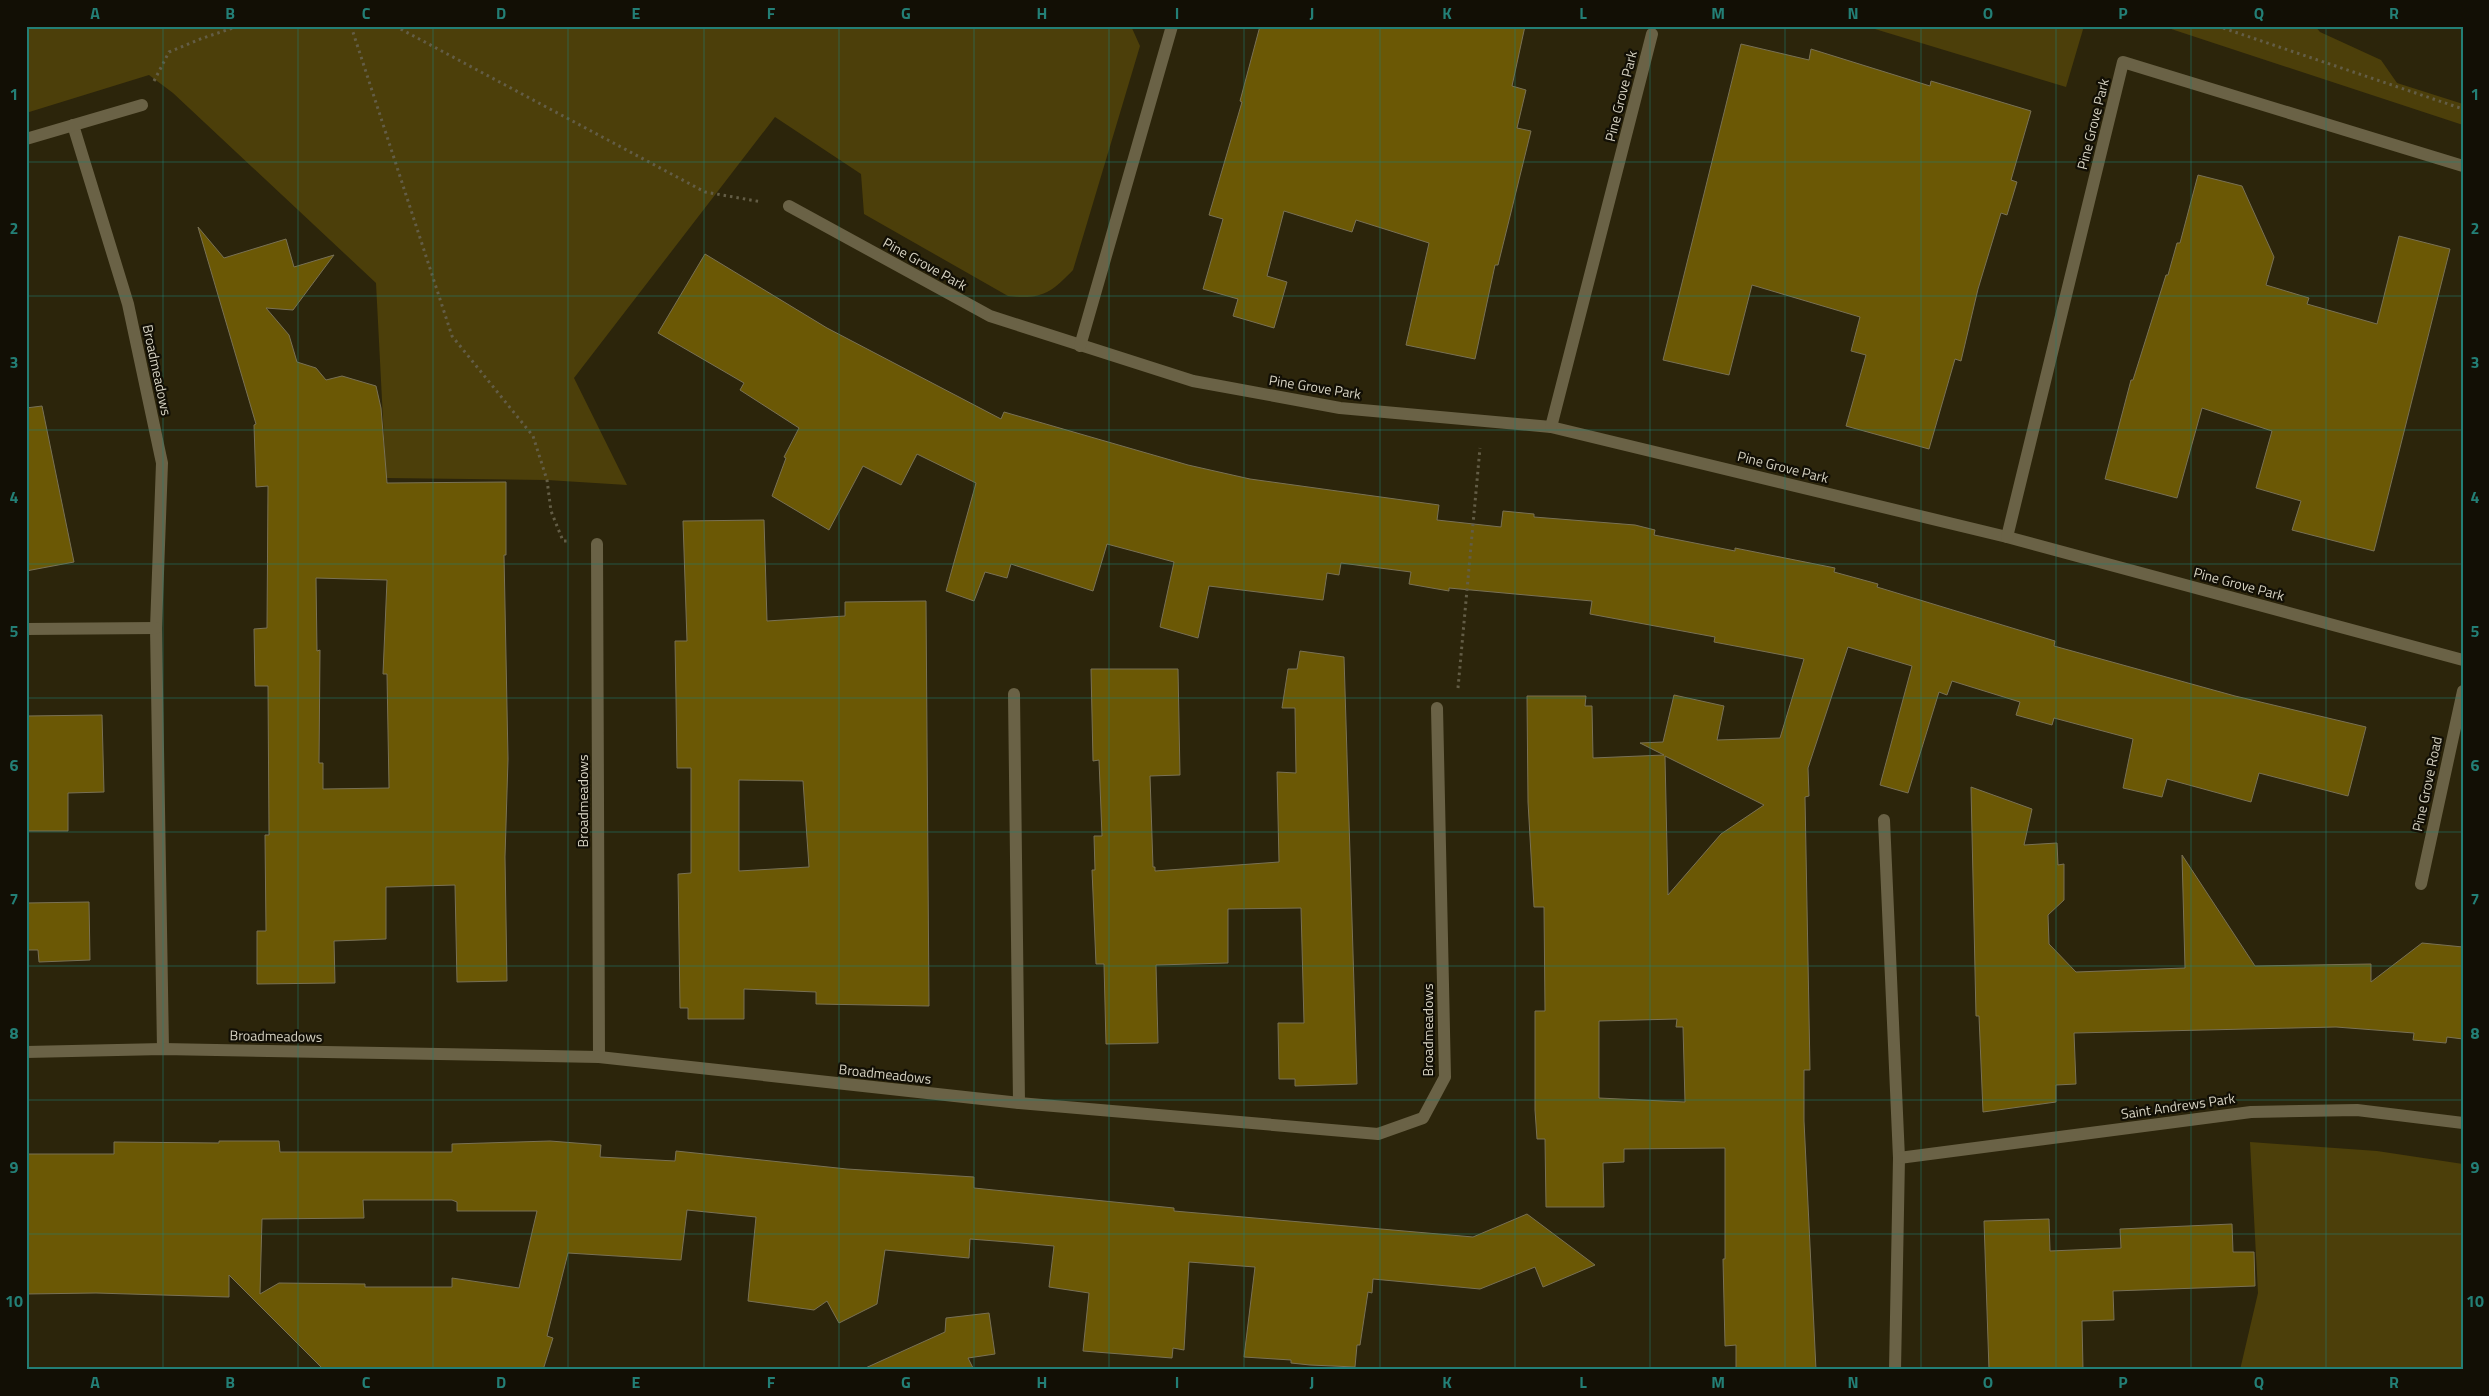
<svg xmlns="http://www.w3.org/2000/svg" width="2489" height="1396" font-family="'Titillium Web',sans-serif">
<style>
.green{fill:#4c3f0a}
.building{fill:#6b5805;stroke:#797155;fill-rule:evenodd}
.lines{fill:none;stroke-linecap:round;stroke-linejoin:round}
.path{stroke:#635d46;stroke-width:3;stroke-dasharray:2.5 4;stroke-linecap:butt}
.minor{stroke:#6a6246;stroke-width:12}
.grid{fill:none;stroke:#237f76;stroke-width:1;stroke-opacity:0.55}
.labels{text-anchor:middle;stroke-width:4.5;stroke-linejoin:round;paint-order:stroke}
.street-label{font-size:14px;fill:#d6d2c2;stroke:#120f05}
.neatline{fill:none;stroke:#237f76;stroke-width:2}
.grid-label{font-size:16px;text-anchor:middle;font-weight:bold;fill:#237f76}
</style>
<rect width="100%" height="100%" fill="#2c250b"/>
<!-- green -->
<g class="green">
<path d="M 26,26 L 1131,26 L 1140,46 L 1073,270 C 1051,293 1041,300 1008,296 L 864,214 L 861,174 L 775,117 L 574,378 L 627,485 L 547,480 L 386,478 L 376,283 L 173,93 L 149,75 L 26,113 Z"/>
<polygon points="1865,26 2084,26 2066,87"/>
<polygon points="2162,26 2315,26 2320,32 2381,60 2397,83 2463,104 2463,125"/>
<polygon points="2250,1142 2377,1151 2463,1164 2463,1370 2240,1370 2258,1293"/>
</g>
<!-- building -->
<g class="building">
<polygon points="1260,26 1525,26 1512,86 1526,90 1517,128 1531,131 1498,265 1495,265 1475,359 1406,345 1429,243 1356,220 1352,232 1284,211 1267,276 1287,282 1274,328 1233,316 1238,299 1203,289 1223,219 1209,215 1242,102 1240,101"/>
<polygon points="1741,44 1809,60 1811,49 1930,86 1931,81 2031,111 2011,180 2017,182 2007,215 2001,213 1978,289 1961,361 1955,359 1929,449 1846,426 1866,355 1851,351 1860,317 1752,285 1729,375 1663,360"/>
<polygon points="2198,175 2242,186 2274,257 2266,285 2309,298 2307,304 2377,324 2399,236 2450,249 2374,551 2292,530 2301,501 2256,488 2272,431 2202,408 2177,498 2105,479 2131,380 2133,380 2166,275 2168,275 2177,243 2180,243"/>
<path d="M 198,227 L 224,258 L 286,239 L 294,267 L 334,255 L 293,310 L 266,308 L 289,335 L 297,362 L 316,368 L 326,380 L 342,376 L 376,386 L 381,408 L 387,483 L 506,482 L 506,555 L 504,555 L 508,759 L 505,857 L 507,981 L 457,982 L 455,885 L 386,887 L 386,939 L 334,941 L 335,983 L 257,984 L 257,931 L 266,931 L 265,835 L 269,835 L 268,686 L 255,686 L 254,629 L 267,628 L 268,486 L 256,487 L 254,425 L 256,424 ZM 316,578 L 387,580 L 383,674 L 387,674 L 389,788 L 323,789 L 323,763 L 319,763 L 320,650 L 317,651 Z"/>
<path d="M 705,254 L 827,328 L 1001,419 L 1004,412 L 1188,465 L 1250,479 L 1439,505 L 1437,520 L 1501,527 L 1503,511 L 1534,514 L 1534,517 L 1635,525 L 1655,530 L 1654,535 L 1735,551 L 1735,548 L 1835,568 L 1834,572 L 1878,584 L 1877,587 L 2055,641 L 2054,646 L 2235,696 L 2366,727 L 2348,796 L 2259,773 L 2251,802 L 2167,779 L 2162,797 L 2123,788 L 2133,739 L 2054,718 L 2052,725 L 2016,715 L 2020,702 L 1952,681 L 1947,695 L 1939,692 L 1908,793 L 1880,785 L 1912,666 L 1848,647 L 1808,768 L 1809,796 L 1805,797 L 1810,1070 L 1804,1070 L 1804,1121 L 1816,1370 L 1736,1370 L 1736,1345 L 1725,1346 L 1723,1259 L 1725,1259 L 1725,1148 L 1624,1149 L 1624,1162 L 1603,1163 L 1604,1207 L 1546,1207 L 1545,1139 L 1537,1139 L 1535,1110 L 1535,1011 L 1545,1011 L 1544,907 L 1534,907 L 1528,802 L 1527,696 L 1586,696 L 1585,706 L 1592,706 L 1593,758 L 1664,755 L 1640,743 L 1663,742 L 1674,695 L 1724,706 L 1717,740 L 1780,738 L 1804,659 L 1714,642 L 1715,637 L 1590,614 L 1592,601 L 1449,588 L 1449,591 L 1409,584 L 1411,572 L 1341,563 L 1339,575 L 1327,573 L 1323,600 L 1209,586 L 1198,638 L 1160,627 L 1174,562 L 1107,544 L 1093,591 L 1011,564 L 1007,578 L 985,572 L 974,601 L 946,591 L 976,483 L 917,454 L 901,485 L 863,466 L 829,530 L 772,496 L 786,458 L 784,457 L 799,428 L 740,390 L 744,383 L 658,333 ZM 1665,756 L 1764,805 L 1721,834 L 1668,895 ZM 1677,1019 L 1676,1027 L 1683,1027 L 1685,1102 L 1599,1098 L 1599,1021 Z"/>
<polygon points="42,406 74,562 26,571 26,408"/>
<path d="M 764,520 L 767,621 L 845,616 L 845,602 L 926,601 L 929,1006 L 816,1004 L 816,992 L 744,989 L 744,1019 L 688,1019 L 688,1008 L 680,1008 L 678,874 L 691,873 L 691,768 L 677,768 L 676,698 L 675,641 L 687,641 L 683,521 ZM 739,780 L 803,781 L 809,867 L 739,871 Z"/>
<polygon points="1300,651 1344,657 1357,1084 1295,1086 1295,1079 1279,1079 1278,1023 1304,1023 1301,908 1228,909 1228,963 1156,965 1158,1043 1106,1044 1104,964 1096,964 1092,870 1095,870 1094,836 1102,836 1099,760 1093,761 1091,669 1178,669 1180,775 1150,776 1153,867 1155,867 1155,871 1279,862 1277,772 1296,773 1295,708 1282,708 1288,669 1297,669"/>
<polygon points="102,715 104,792 68,793 68,831 26,831 26,716"/>
<polygon points="1971,787 2032,809 2024,845 2057,843 2058,865 2064,864 2064,900 2048,915 2049,944 2076,972 2185,968 2182,855 2255,966 2371,964 2371,982 2422,943 2463,947 2463,1039 2447,1037 2446,1043 2413,1040 2414,1033 2336,1027 2074,1033 2076,1084 2056,1085 2056,1102 1983,1112 1979,1016 1976,1016"/>
<polygon points="89,902 90,960 39,962 38,950 26,950 26,903"/>
<path d="M 219,1141 L 279,1141 L 280,1152 L 452,1152 L 452,1144 L 550,1141 L 601,1145 L 600,1157 L 675,1161 L 676,1151 L 847,1169 L 974,1177 L 974,1188 L 1174,1208 L 1174,1211 L 1473,1237 L 1527,1214 L 1595,1265 L 1543,1287 L 1535,1267 L 1480,1289 L 1373,1279 L 1372,1293 L 1368,1292 L 1360,1345 L 1357,1345 L 1355,1367 L 1310,1365 L 1291,1363 L 1291,1360 L 1244,1357 L 1255,1267 L 1189,1262 L 1184,1350 L 1173,1348 L 1172,1358 L 1083,1351 L 1089,1293 L 1049,1287 L 1054,1246 L 1021,1243 L 970,1239 L 969,1258 L 885,1250 L 877,1304 L 839,1323 L 827,1301 L 814,1310 L 748,1301 L 756,1217 L 687,1210 L 681,1260 L 568,1253 L 547,1336 L 553,1338 L 543,1370 L 324,1370 L 229,1275 L 229,1297 L 96,1293 L 26,1294 L 26,1154 L 114,1154 L 114,1142 L 219,1143 ZM 363,1200 L 452,1200 L 457,1202 L 457,1211 L 537,1211 L 519,1288 L 452,1278 L 452,1287 L 365,1287 L 365,1284 L 279,1283 L 260,1294 L 262,1219 L 364,1218 Z"/>
<polygon points="2049,1219 2050,1251 2121,1248 2120,1229 2232,1224 2233,1252 2254,1252 2255,1286 2113,1291 2114,1320 2082,1321 2083,1370 1989,1370 1984,1221"/>
<polygon points="989,1313 995,1354 968,1358 974,1370 861,1370 945,1332 946,1318"/>
</g>
<g class="lines">
<!-- path -->
<g class="path">
<polyline points="351,26 452,336 533,436 547,480 551,511 563,541 568,541"/>
<polyline points="395,26 705,192 762,202"/>
<polyline points="2217,26 2463,109"/>
<polyline points="1605,27 1606,26"/>
<polyline points="154,81 169,52 203,38 239,26"/>
<polyline points="1458,688 1480,448"/>
</g>
<!-- minor -->
<g class="minor">
<polyline points="73,125 128,304 162,463 156,628 163,1049"/>
<polyline points="26,139 142,105"/>
<polyline points="789,206 990,316 1193,381 1340,408 1551,427 2007,537 2463,660"/>
<polyline points="1080,346 1172,26"/>
<polyline points="1551,427 1652,34"/>
<polyline points="2007,537 2123,62 2463,166"/>
<polyline points="597,544 599,1057"/>
<polyline points="26,629 156,628"/>
<polyline points="1014,694 1019,1103"/>
<polyline points="1884,820 1899,1158 1895,1370"/>
<polyline points="2421,884 2463,691"/>
<polyline points="26,1052 163,1049 599,1057 1019,1103 1378,1134 1423,1118 1445,1077 1437,708"/>
<polyline points="1899,1158 2251,1112 2357,1110 2463,1123"/>
</g>
</g>
<!-- grid -->
<path class="grid" d="M 163,26 L 163,1370M 298,26 L 298,1370M 433,26 L 433,1370M 568,26 L 568,1370M 704,26 L 704,1370M 839,26 L 839,1370M 974,26 L 974,1370M 1109,26 L 1109,1370M 1244,26 L 1244,1370M 1380,26 L 1380,1370M 1515,26 L 1515,1370M 1650,26 L 1650,1370M 1785,26 L 1785,1370M 1921,26 L 1921,1370M 2056,26 L 2056,1370M 2191,26 L 2191,1370M 2326,26 L 2326,1370M 26,162 L 2463,162M 26,296 L 2463,296M 26,430 L 2463,430M 26,564 L 2463,564M 26,698 L 2463,698M 26,832 L 2463,832M 26,966 L 2463,966M 26,1100 L 2463,1100M 26,1234 L 2463,1234"/>
<g class="labels">
<!-- street labels -->
<g class="street-label">
<text transform="translate(1621 96) rotate(-76)" y="5">Pine Grove Park</text>
<text transform="translate(2093 124) rotate(-76)" y="5">Pine Grove Park</text>
<text transform="translate(925 264) rotate(29)" y="5">Pine Grove Park</text>
<text transform="translate(157 370) rotate(78)" y="5">Broadmeadows</text>
<text transform="translate(1315 387) rotate(9)" y="5">Pine Grove Park</text>
<text transform="translate(1783 467) rotate(14)" y="5">Pine Grove Park</text>
<text transform="translate(2239 584) rotate(15)" y="5">Pine Grove Park</text>
<text transform="translate(2427 784) rotate(-78)" y="5">Pine Grove Road</text>
<text transform="translate(583 801) rotate(-90)" y="5">Broadmeadows</text>
<text transform="translate(1428 1030) rotate(-90)" y="5">Broadmeadows</text>
<text transform="translate(276 1036) rotate(1)" y="5">Broadmeadows</text>
<text transform="translate(885 1074) rotate(6)" y="5">Broadmeadows</text>
<text transform="translate(2178 1106) rotate(-8)" y="5">Saint Andrews Park</text>
</g>
</g>
<!-- border -->
<rect width="2489" height="1396" fill="none" stroke="#120f05" stroke-width="55"/>
<rect x="28" y="28" width="2434" height="1340" class="neatline"/>
<g class="grid-label">
<text x="95" y="19">A</text>
<text x="230" y="19">B</text>
<text x="366" y="19">C</text>
<text x="501" y="19">D</text>
<text x="636" y="19">E</text>
<text x="771" y="19">F</text>
<text x="906" y="19">G</text>
<text x="1042" y="19">H</text>
<text x="1177" y="19">I</text>
<text x="1312" y="19">J</text>
<text x="1447" y="19">K</text>
<text x="1583" y="19">L</text>
<text x="1718" y="19">M</text>
<text x="1853" y="19">N</text>
<text x="1988" y="19">O</text>
<text x="2123" y="19">P</text>
<text x="2259" y="19">Q</text>
<text x="2394" y="19">R</text>
<text x="14" y="100">1</text>
<text x="2475" y="100">1</text>
<text x="14" y="234">2</text>
<text x="2475" y="234">2</text>
<text x="14" y="368">3</text>
<text x="2475" y="368">3</text>
<text x="14" y="503">4</text>
<text x="2475" y="503">4</text>
<text x="14" y="637">5</text>
<text x="2475" y="637">5</text>
<text x="14" y="771">6</text>
<text x="2475" y="771">6</text>
<text x="14" y="905">7</text>
<text x="2475" y="905">7</text>
<text x="14" y="1039">8</text>
<text x="2475" y="1039">8</text>
<text x="14" y="1173">9</text>
<text x="2475" y="1173">9</text>
<text x="14" y="1307">10</text>
<text x="2475" y="1307">10</text>
<text x="95" y="1388">A</text>
<text x="230" y="1388">B</text>
<text x="366" y="1388">C</text>
<text x="501" y="1388">D</text>
<text x="636" y="1388">E</text>
<text x="771" y="1388">F</text>
<text x="906" y="1388">G</text>
<text x="1042" y="1388">H</text>
<text x="1177" y="1388">I</text>
<text x="1312" y="1388">J</text>
<text x="1447" y="1388">K</text>
<text x="1583" y="1388">L</text>
<text x="1718" y="1388">M</text>
<text x="1853" y="1388">N</text>
<text x="1988" y="1388">O</text>
<text x="2123" y="1388">P</text>
<text x="2259" y="1388">Q</text>
<text x="2394" y="1388">R</text>
</g>
</svg>
